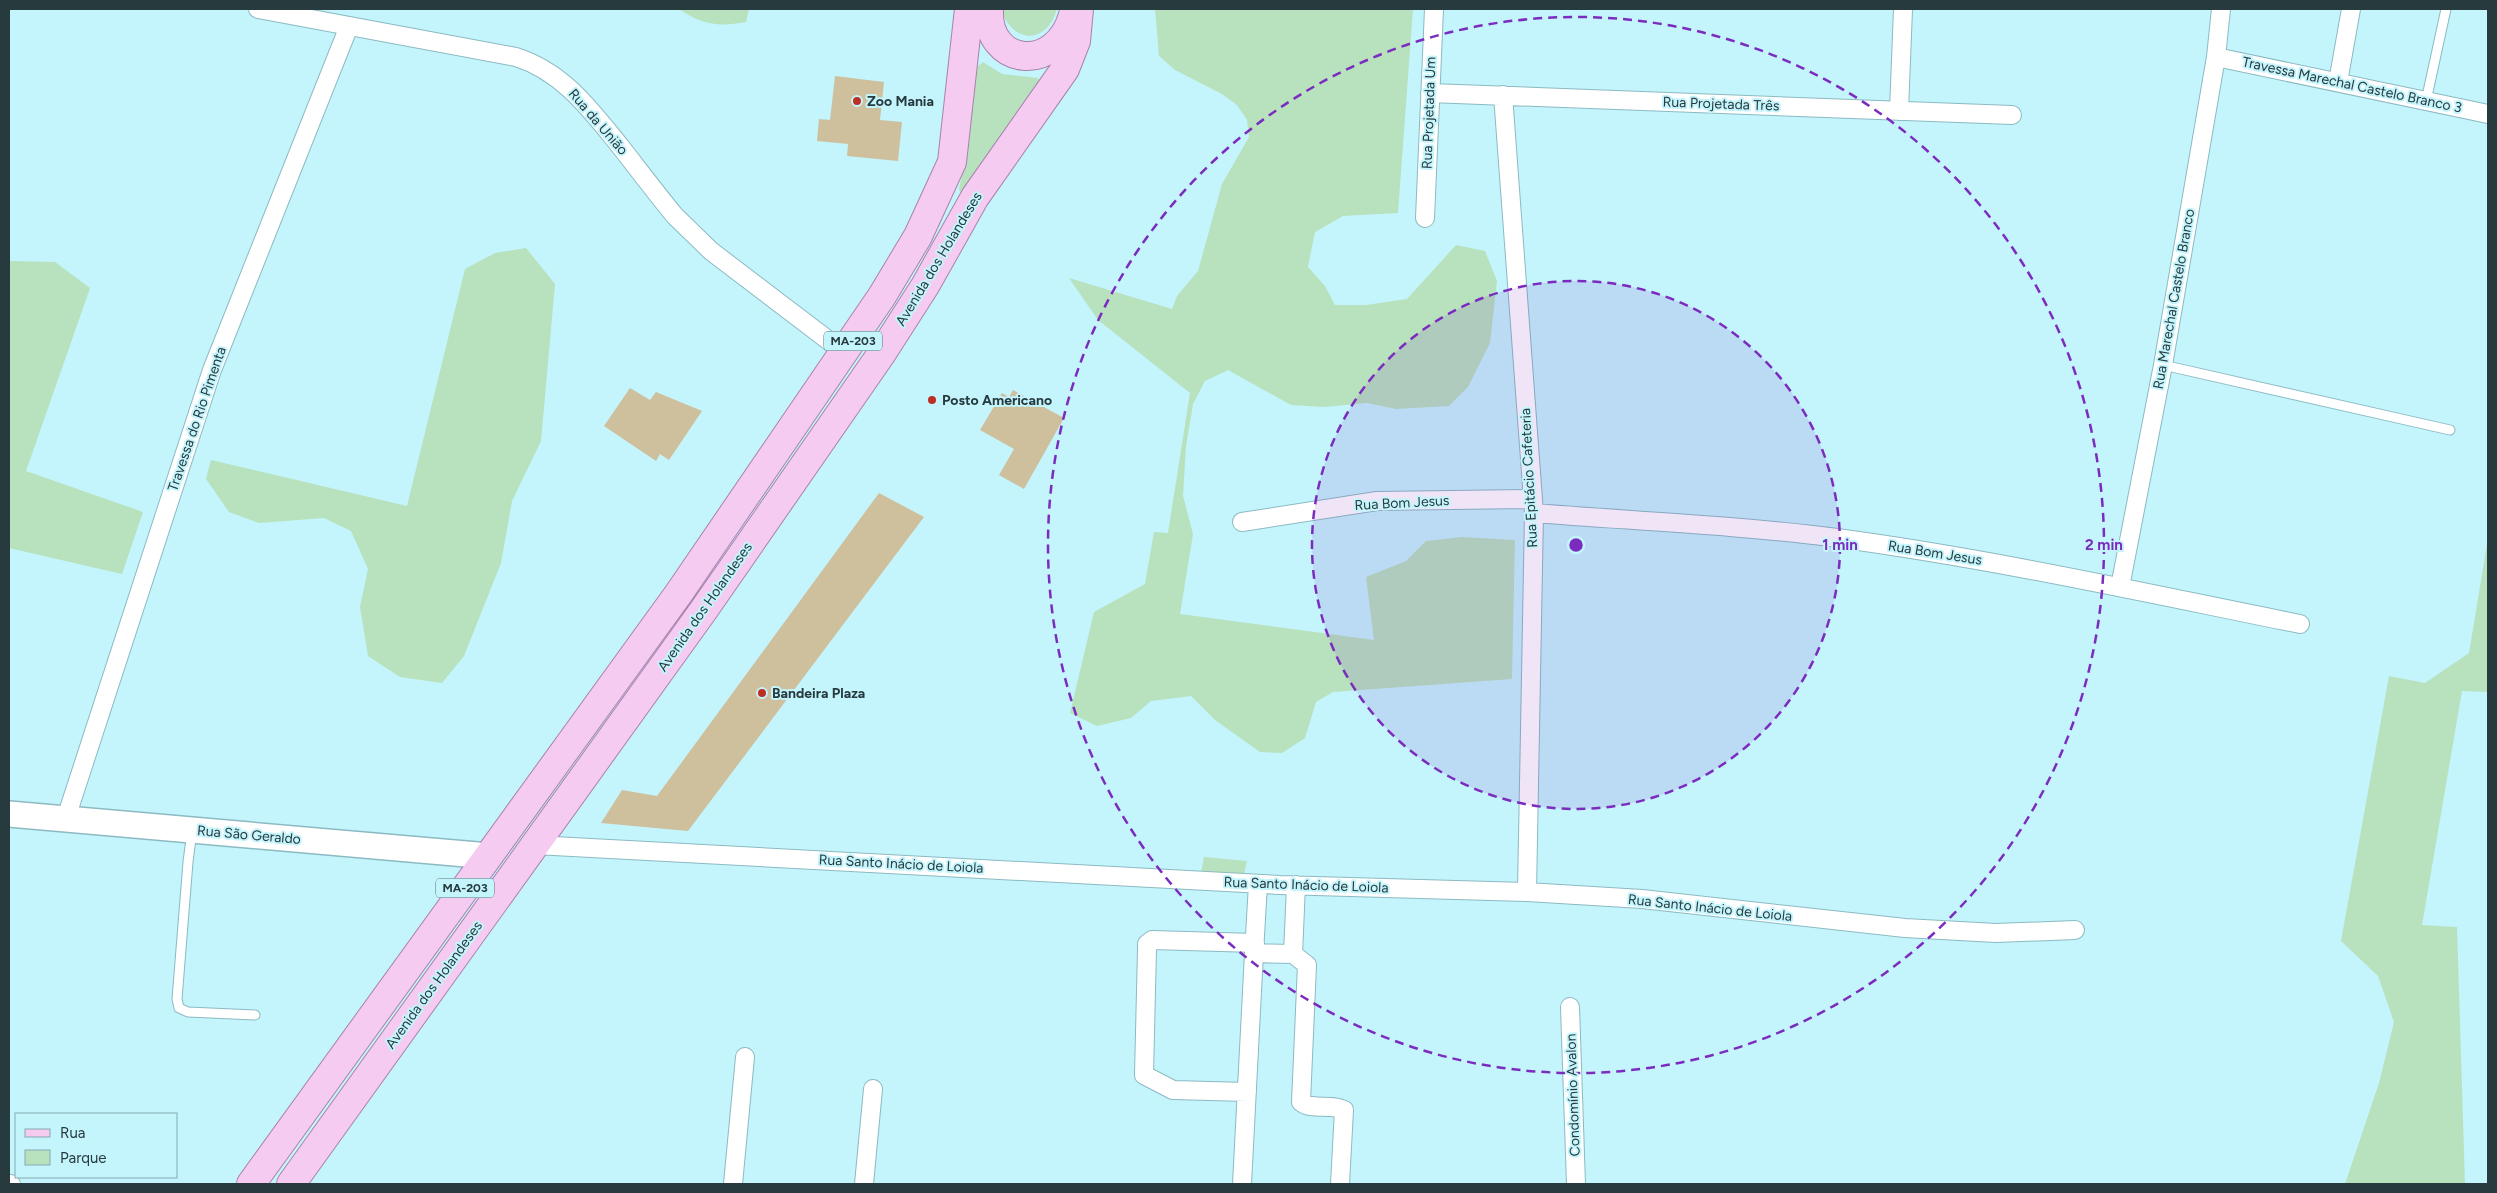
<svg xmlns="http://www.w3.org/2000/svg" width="2497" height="1193" viewBox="0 0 2497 1193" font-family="Figtree,sans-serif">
<rect width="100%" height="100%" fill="#c4f4fc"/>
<path fill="#b7e2bd" d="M679 9H749L746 22C719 27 702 25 679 9Z
M1001 9H1057C1047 45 1012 44 1001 9Z
M1155 9H1413L1398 213 1343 216 1315 232 1308 267 1325 286 1335 305H1366L1407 299 1456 245 1485 251 1497 281 1490 343 1468 387 1449 406 1396 409 1367 403 1324 407 1291 405 1228 370 1205 381 1193 404 1186 446 1183 496 1193 534 1180 614 1374 640 1366 577 1406 561 1426 541 1462 537 1515 540 1512 679 1333 692 1316 702 1305 738 1282 753 1260 752 1215 720 1191 696 1151 701 1131 718 1097 726 1070 713 1094 612 1145 584 1154 532 1168 533 1190 393 1098 320 1069 278 1172 309 1177 296 1198 271 1222 184 1249 137 1247 120 1237 105 1222 94 1175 70 1159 56Z
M983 62 1002 74 1038 78 1040 82 962 198 959 189 965 162 977 67Z
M526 248 555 284 541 441 512 501 501 563 464 656 442 683 400 677 368 656 360 607 368 569 351 531 324 518 259 523 229 512 206 479 211 460 407 506 465 269 495 253Z
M9 261 55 262 90 288 26 471 143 512 122 574 9 548Z
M2488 538V692L2462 691 2422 925 2457 927 2465 1184H2345L2379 1083 2394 1022 2378 976 2341 941 2389 676 2425 683 2469 653Z
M1204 857 1247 861 1244 874 1201 873Z"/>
<path fill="#cec09d" d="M835 76 884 82 880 120 902 122 898 161 847 156 848 144 817 141 819 119 830 120Z
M630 388 650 400 656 392 702 411 669 460 660 454 656 461 604 426Z
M1013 390 1064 418 1024 489 999 475 1014 449 980 430 1002 393 1009 397Z
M879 493 924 517 688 831 601 823 622 790 657 796Z"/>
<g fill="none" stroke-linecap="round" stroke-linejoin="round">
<g stroke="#8cbac2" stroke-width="11">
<path id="lane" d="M2426 101 2446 9
M2163 365 2450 430
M192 831 188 862 177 999 179 1008 188 1012 255 1015"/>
</g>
<g stroke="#8cbac2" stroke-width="20">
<path id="street" d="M258 9 516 57C563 72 590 109 620 146 638 169 656 193 675 216L711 251 845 353
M2216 57 2488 114
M2338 82 2351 9
M1430 93 2012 115
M1503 95 1534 513 1527 892
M1899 111 1903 9
M1425 218 1434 9
M1534 513C1635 521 1737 525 1837 538 1993 559 2146 593 2300 624
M1242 522 1377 501 1533 499
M2120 587 2163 365 2216 57 2221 9
M66 818 212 370 349 26
M535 845 1280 885 1527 892 1642 899 1905 928 1996 933 2075 930
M1258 884 1254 953 1293 954 1296 885
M1293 954 1307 965 1301 1102C1312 1111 1331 1103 1344 1110L1340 1184
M1570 1007 1576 1184
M1247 1092 1173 1090 1144 1075 1147 949V944L1152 940 1255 943
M9 1184H11
M733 1184 745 1057
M864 1184 873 1089
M1242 1184 1254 953"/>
</g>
<g stroke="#8cbac2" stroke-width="28">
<path id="secondary" d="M9 814 489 856"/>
</g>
<g stroke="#a982ae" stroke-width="30">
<path id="primary" d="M989 9C986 67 1057 74 1073 15
M251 1184 679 593 882 296 918 236 952 162 969 9
M291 1184 703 611 882 353 925 286 975 197 1065 69 1076 41 1079 9"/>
</g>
<use href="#lane" stroke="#fff" stroke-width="9"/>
<use href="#street" stroke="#fff" stroke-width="18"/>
<use href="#secondary" stroke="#fff" stroke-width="25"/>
<use href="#primary" stroke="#f5cbf2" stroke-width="28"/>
</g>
<circle cx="1576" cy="545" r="264" fill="#7b2cbf" fill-opacity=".12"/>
<g fill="none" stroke="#7b2cbf" stroke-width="2.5" stroke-dasharray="9 6">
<circle cx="1576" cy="545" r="264"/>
<circle cx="1576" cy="545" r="528"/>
</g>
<g fill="#bd2f24" stroke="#c4f4fc" stroke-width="2">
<circle cx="857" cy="101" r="5"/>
<circle cx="932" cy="400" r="5"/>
<circle cx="762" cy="693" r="5"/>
</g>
<g text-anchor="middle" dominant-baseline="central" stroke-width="4" stroke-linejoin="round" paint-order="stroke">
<g fill="#c4f4fc" stroke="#567277" stroke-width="1">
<rect x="824" y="331.5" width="58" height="19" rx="4"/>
<rect x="436" y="878.5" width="58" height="19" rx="4"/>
</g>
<g font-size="12" font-weight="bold" fill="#273a3e">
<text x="853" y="341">MA-203</text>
<text x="465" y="888">MA-203</text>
</g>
<g font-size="14" fill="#273a3e" stroke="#c4f4fc">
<text transform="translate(2352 85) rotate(12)">Travessa Marechal Castelo Branco 3</text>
<text transform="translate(1721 104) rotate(2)">Rua Projetada Três</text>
<text transform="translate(1429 113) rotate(-88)">Rua Projetada Um</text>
<text transform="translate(598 122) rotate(49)">Rua da União</text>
<text transform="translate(939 259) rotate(-59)">Avenida dos Holandeses</text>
<text transform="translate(2174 299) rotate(-80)">Rua Marechal Castelo Branco</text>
<text transform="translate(197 419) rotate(-71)">Travessa do Rio Pimenta</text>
<text transform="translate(1529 478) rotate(-93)">Rua Epitácio Cafeteria</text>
<text transform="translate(1402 503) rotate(-3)">Rua Bom Jesus</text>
<text transform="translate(1935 553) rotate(9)">Rua Bom Jesus</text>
<text transform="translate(705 607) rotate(-55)">Avenida dos Holandeses</text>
<text transform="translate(249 835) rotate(5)">Rua São Geraldo</text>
<text transform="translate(901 864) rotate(3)">Rua Santo Inácio de Loiola</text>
<text transform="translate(1306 885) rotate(2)">Rua Santo Inácio de Loiola</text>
<text transform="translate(1710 908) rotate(6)">Rua Santo Inácio de Loiola</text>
<text transform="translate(434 985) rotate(-54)">Avenida dos Holandeses</text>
<text transform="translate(1573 1095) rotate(-92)">Condomínio Avalon</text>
</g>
<g font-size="14" font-weight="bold" fill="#273a3e" stroke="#c4f4fc" text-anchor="start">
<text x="867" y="101">Zoo Mania</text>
<text x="942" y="400">Posto Americano</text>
<text x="772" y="693">Bandeira Plaza</text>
</g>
</g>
<circle cx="1576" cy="545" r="8" fill="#7b2cbf" stroke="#c4f4fc" stroke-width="2.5"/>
<g font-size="15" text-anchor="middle" font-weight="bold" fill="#7b2cbf" stroke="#c4f4fc" stroke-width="4" stroke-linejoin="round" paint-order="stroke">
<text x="1840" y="550">1 min</text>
<text x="2104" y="550">2 min</text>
</g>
<rect width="2497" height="1193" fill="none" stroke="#273a3e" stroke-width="20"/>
<rect x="15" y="1113" width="162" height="65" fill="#c4f4fc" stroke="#85aab0"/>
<rect x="25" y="1129" width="25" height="8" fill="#f5cbf2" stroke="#85aab0"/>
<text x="60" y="1138" font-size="15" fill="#273a3e">Rua</text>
<rect x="25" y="1150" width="25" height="15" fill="#b7e2bd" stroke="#85aab0"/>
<text x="60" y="1163" font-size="15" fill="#273a3e">Parque</text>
</svg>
